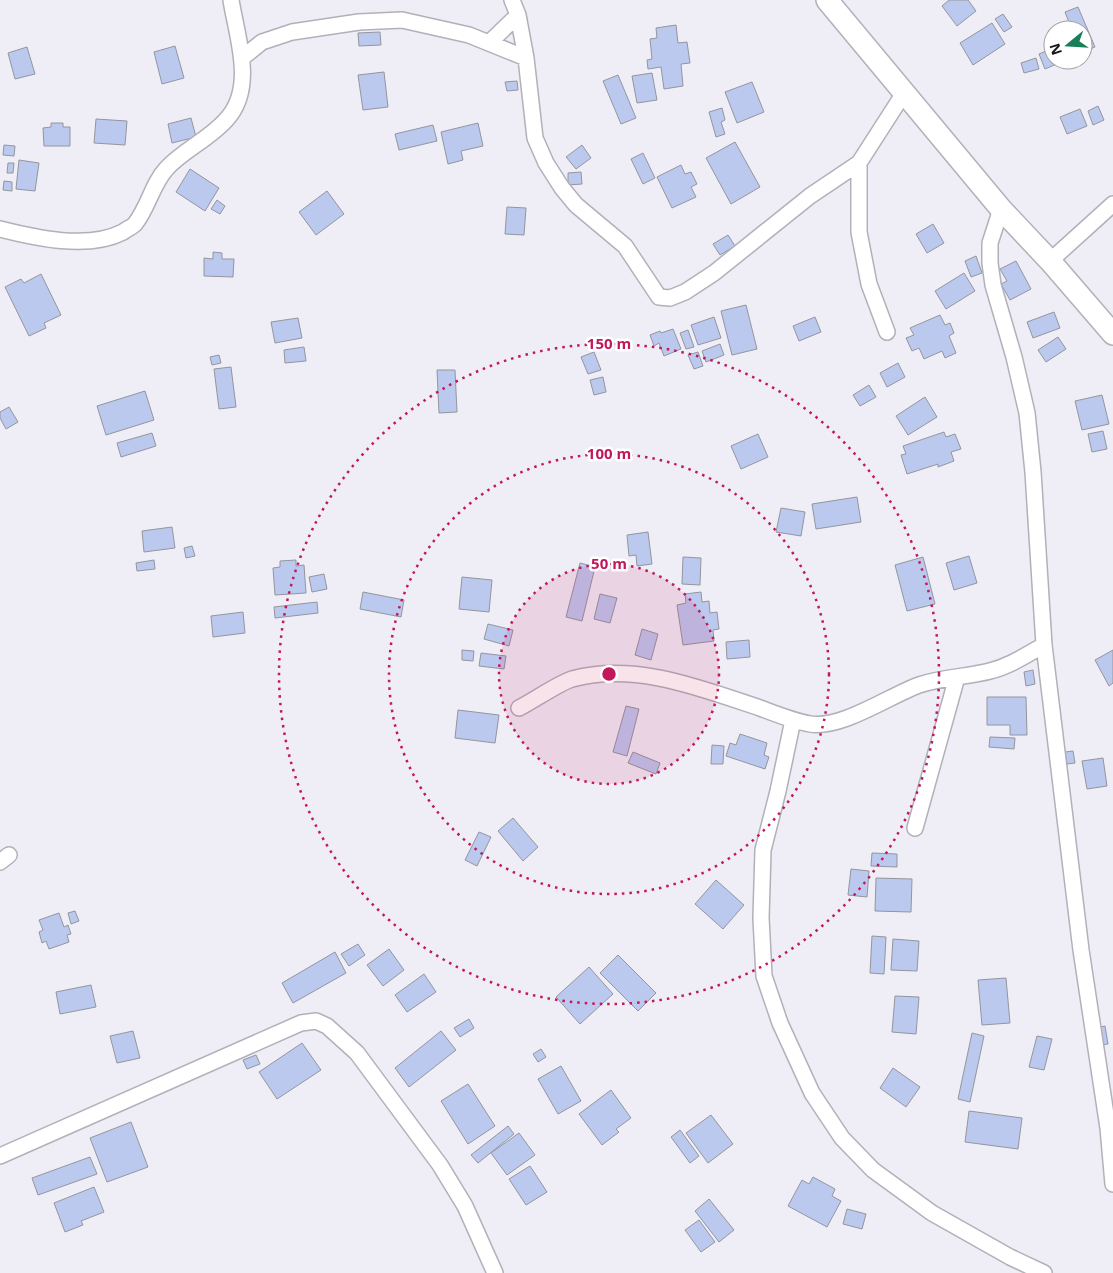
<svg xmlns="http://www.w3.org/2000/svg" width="1113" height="1273" viewBox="0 0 1113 1273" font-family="'Open Sans',sans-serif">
<rect width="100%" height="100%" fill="#efedf6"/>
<path fill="#bcc9ee" stroke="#93969e" d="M949 0H968L976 11 957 26 942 6Z
M1078 7 1095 47 1083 52V30H1072L1065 12Z
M1003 14 1012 27 1004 32 995 19Z
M992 23 1005 44 973 65 960 43Z
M676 25 678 43 687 42 690 63 681 64 683 86 664 89 661 67 648 69 647 60 652 59 650 39 657 38 656 28Z
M380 32 381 45 359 46 358 33Z
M175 46 184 78 162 84 154 52Z
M27 47 35 74 15 79 8 53Z
M1053 48V60H1066L1045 69 1039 54Z
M1036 58 1039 69 1024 73 1021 63Z
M384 72 388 107 363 110 358 75Z
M652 73 657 100 637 103 632 76Z
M618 75 636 118 621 124 603 81Z
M517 81 518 90 507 91 505 82Z
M752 82 764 112 737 123 725 92Z
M1098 106 1104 120 1093 125 1088 111Z
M722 108 725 120 721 122 725 134 716 137 709 112Z
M1080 109 1087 126 1067 134 1060 117Z
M191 118 196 137 172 143 168 124Z
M96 119 127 121 125 145 94 143Z
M51 123H63V127H70V146H44L43 128 51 127Z
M478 123 483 146 461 151 463 160 448 164 441 132Z
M433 125 437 141 399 150 395 134Z
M735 142 760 187 731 204 706 158Z
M4 145 15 146 14 156 3 155Z
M582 145 591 158 576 169 566 157Z
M643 153 655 178 643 184 631 159Z
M19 160 39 163 35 191 16 189Z
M8 163H14L13 173H7Z
M681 165 685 174 691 172 697 184 691 187 696 197 672 208 657 177Z
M190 169 219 188 205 211 176 192Z
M581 172 582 184 568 185V173Z
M4 181 12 182V191L3 190Z
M327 191 344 214 316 235 299 212Z
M217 200 225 206 220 214 211 209Z
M507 207 526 208 524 235 505 234Z
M933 224 944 243 927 253 916 234Z
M728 235 735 246 720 255 713 244Z
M213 252 222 253V259H234L233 277 204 276V258L213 259Z
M976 256 982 273 971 277 965 261Z
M1016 261 1031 289 1010 300 1001 284 1007 281 1000 269Z
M964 273 975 291 946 309 935 291Z
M41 274 61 315 44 323 46 328 29 336 5 287 21 279 24 283Z
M746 305 757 349 732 355 721 311Z
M1054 312 1060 328 1033 338 1027 322Z
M940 315 945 325 950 323 954 333 949 336 956 353 945 358 942 351 924 359 919 348 912 351 906 338 914 335 910 328Z
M714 317 721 338 698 345 691 325Z
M815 317 821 332 799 341 793 326Z
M298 318 302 338 275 343 271 322Z
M673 329 681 349 664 356 659 343 654 346 650 335 660 331 661 333Z
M688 330 694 347 686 349 680 333Z
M1058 337 1066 349 1046 362 1038 350Z
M720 344 724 355 706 362 702 351Z
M304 347 306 361 285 363 284 350Z
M594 352 601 370 588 374 581 357Z
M698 352 703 366 694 369 688 355Z
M219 355 221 363 212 365 210 357Z
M898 363 905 377 887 387 880 373Z
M231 367 236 407 219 409 214 369Z
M437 370H455L457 412 439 413Z
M603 377 606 392 594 395 590 380Z
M869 385 876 397 860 406 853 395Z
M145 391 154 420 106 435 97 406Z
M1102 395 1109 424 1082 430 1075 401Z
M925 397 937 417 908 435 896 416Z
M9 407 18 422 6 429 0 418V412Z
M1103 431 1107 449 1092 452 1088 434Z
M944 432 946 437 955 434 961 449 951 452 954 461 938 467V464L907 474 901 455 906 454 903 446Z
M152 433 156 446 121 457 117 443Z
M758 434 768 457 741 469 731 446Z
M857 497 861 522 816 529 812 504Z
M781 508 805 512 801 536 776 532Z
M172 527 175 548 144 552 142 531Z
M648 532 652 564 637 566 636 555 629 556 627 535Z
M192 546 195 556 186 558 184 548Z
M969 556 977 583 954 590 946 563Z
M683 557 701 558 700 585 682 584Z
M923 557 935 604 907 611 895 565Z
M154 560 155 569 137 571 136 563Z
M296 560V566L304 565 306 593 275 595 273 568 280 567V561Z
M580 563 595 567 582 621 566 617Z
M324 574 327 589 312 592 309 577Z
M462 577 492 580 489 612 459 609Z
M363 592 404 600 401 617 360 609Z
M701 592 702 602 709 601 710 613 717 612 719 629 713 630 714 641 683 645 677 605 686 603 685 594Z
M600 594 617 598 610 623 594 619Z
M317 602 318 613 275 618 274 607Z
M243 612 245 633 213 637 211 616Z
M488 624 513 630 509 646 484 639Z
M642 629 658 634 651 660 635 655Z
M749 640 750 657 727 659 726 642Z
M462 650 474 651 473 661 462 660Z
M1113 650V683L1109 686 1095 660Z
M481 653 506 656 504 669 479 666Z
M1033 670 1035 684 1026 686 1024 672Z
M987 697H1026L1027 735H1010V725H987Z
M626 706 639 709 627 756 613 752Z
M458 710 499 715 495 743 455 738Z
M740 734 767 743 764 755 769 757 765 769 726 756 730 743 736 745Z
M990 737 1015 738 1014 749 989 747Z
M712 745 724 746 723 764H711Z
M1073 751 1075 763 1067 764 1065 752Z
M633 752 660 763 656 774 628 763Z
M1103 758 1107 786 1087 789 1082 761Z
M513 818 538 847 523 861 498 831Z
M479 832 491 837 477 866 465 860Z
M872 853 897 854V867L871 866Z
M851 869 869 871 867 897 848 895Z
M876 878 912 879 911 912 875 911Z
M716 880 744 905 723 929 695 904Z
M75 911 79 921 71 924 68 913Z
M59 913 64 927 68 925 71 934 67 935 69 942 49 949 46 941 42 943 39 932 43 930 39 920Z
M872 936 886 937 884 974 870 973Z
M893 939 919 941 917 971 891 970Z
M358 944 365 955 349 966 341 954Z
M389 949 404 970 383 986 367 965Z
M335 952 346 973 293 1003 282 983Z
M618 955 656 993 638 1011 600 973Z
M589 967 613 994 580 1024 556 997Z
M424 974 436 992 407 1012 395 995Z
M1006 978 1010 1023 982 1025 978 980Z
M91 985 96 1007 60 1014 56 992Z
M895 996 919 997 916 1034 892 1032Z
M469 1019 474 1028 460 1037 454 1028Z
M1105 1026 1108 1044 1099 1045 1096 1028Z
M133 1031 140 1058 117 1063 110 1036Z
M441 1031 456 1050 409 1087 395 1068Z
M972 1033 984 1036 970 1102 958 1099Z
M1037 1036 1052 1039 1044 1070 1029 1067Z
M302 1043 321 1070 277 1099 259 1072Z
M541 1049 546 1057 538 1062 533 1054Z
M256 1055 260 1064 247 1069 243 1060Z
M561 1066 581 1101 558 1114 538 1079Z
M893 1068 920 1087 906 1107 880 1088Z
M468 1084 495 1126 468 1144 441 1101Z
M611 1090 631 1118 616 1129 619 1132 602 1145 579 1114Z
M969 1111 1022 1118 1018 1149 965 1142Z
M711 1115 733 1144 708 1163 686 1133Z
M131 1122 148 1167 107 1182 90 1138Z
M508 1126 514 1134 478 1163 471 1155Z
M680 1130 699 1156 690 1163 671 1137Z
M519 1133 535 1155 507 1175 491 1153Z
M90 1157 97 1174 38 1195 32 1178Z
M530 1166 547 1192 526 1205 509 1179Z
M813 1177 835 1189 832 1196 841 1201 827 1227 788 1206 802 1180 809 1184Z
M94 1187 104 1212 81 1221 83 1225 65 1232 54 1203Z
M709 1199 734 1230 719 1242 695 1211Z
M847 1209 866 1214 862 1229 843 1224Z
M699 1220 715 1242 701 1252 685 1230Z"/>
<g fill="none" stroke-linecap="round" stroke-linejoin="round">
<g stroke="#b2b0b9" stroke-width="18">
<path id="street" d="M512 0 518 15 526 58 535 138 546 163 562 188 576 205 625 246 659 297 670 298 685 292 714 273 810 196 859 163 904 93
M489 43 518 15
M242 58 262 42 292 32 359 22 402 20 469 35 526 58
M859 163V232L869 284 887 332
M1001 209 990 243V263L993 285 1014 357 1027 413 1033 472 1044 645 1081 950 1108 1128 1113 1184
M0 229C36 238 88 250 123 232 127 229 132 227 135 224 149 206 152 184 167 168 184 150 209 139 226 120 256 88 237 38 231 0
M1050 261 1113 204
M519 708C533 701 559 683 572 679 635 662 700 688 760 708 776 714 793 721 810 724 842 729 889 696 919 685 942 677 967 677 990 671 1010 666 1026 655 1044 645
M793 720 778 791 763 850 761 918 764 976 780 1023 812 1093 842 1138 873 1170 932 1213 1010 1257 1044 1273
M915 828 957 677
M0 862 9 855
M0 1156 301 1023 316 1021 327 1026 357 1053 440 1165 465 1206 495 1273"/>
</g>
<g stroke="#b2b0b9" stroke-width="24">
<path id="secondary" d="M827 0 1001 209 1050 261 1113 334"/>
</g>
<use href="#street" stroke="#fff" stroke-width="15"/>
<use href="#secondary" stroke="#fff" stroke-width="21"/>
</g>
<circle cx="609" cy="674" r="110" fill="#c2185b" fill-opacity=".12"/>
<g fill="none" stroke="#c2185b" stroke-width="2.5" stroke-dasharray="2.5 5">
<circle cx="609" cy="674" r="110"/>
<circle cx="609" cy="674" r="220"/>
<circle cx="609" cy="674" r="330"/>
</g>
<circle cx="609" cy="674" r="8" fill="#c2185b" stroke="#fff" stroke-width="2.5"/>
<g font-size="15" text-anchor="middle" font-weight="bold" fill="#c2185b" stroke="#fff" stroke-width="5" stroke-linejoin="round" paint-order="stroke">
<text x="609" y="349">150 m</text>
<text x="609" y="459">100 m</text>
<text x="609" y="569">50 m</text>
</g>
<g transform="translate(1068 45) rotate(252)"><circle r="24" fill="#ffffff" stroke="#a1a1a2"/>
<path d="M0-4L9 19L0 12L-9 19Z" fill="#197f59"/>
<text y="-8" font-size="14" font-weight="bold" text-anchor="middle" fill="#151417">N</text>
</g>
</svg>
